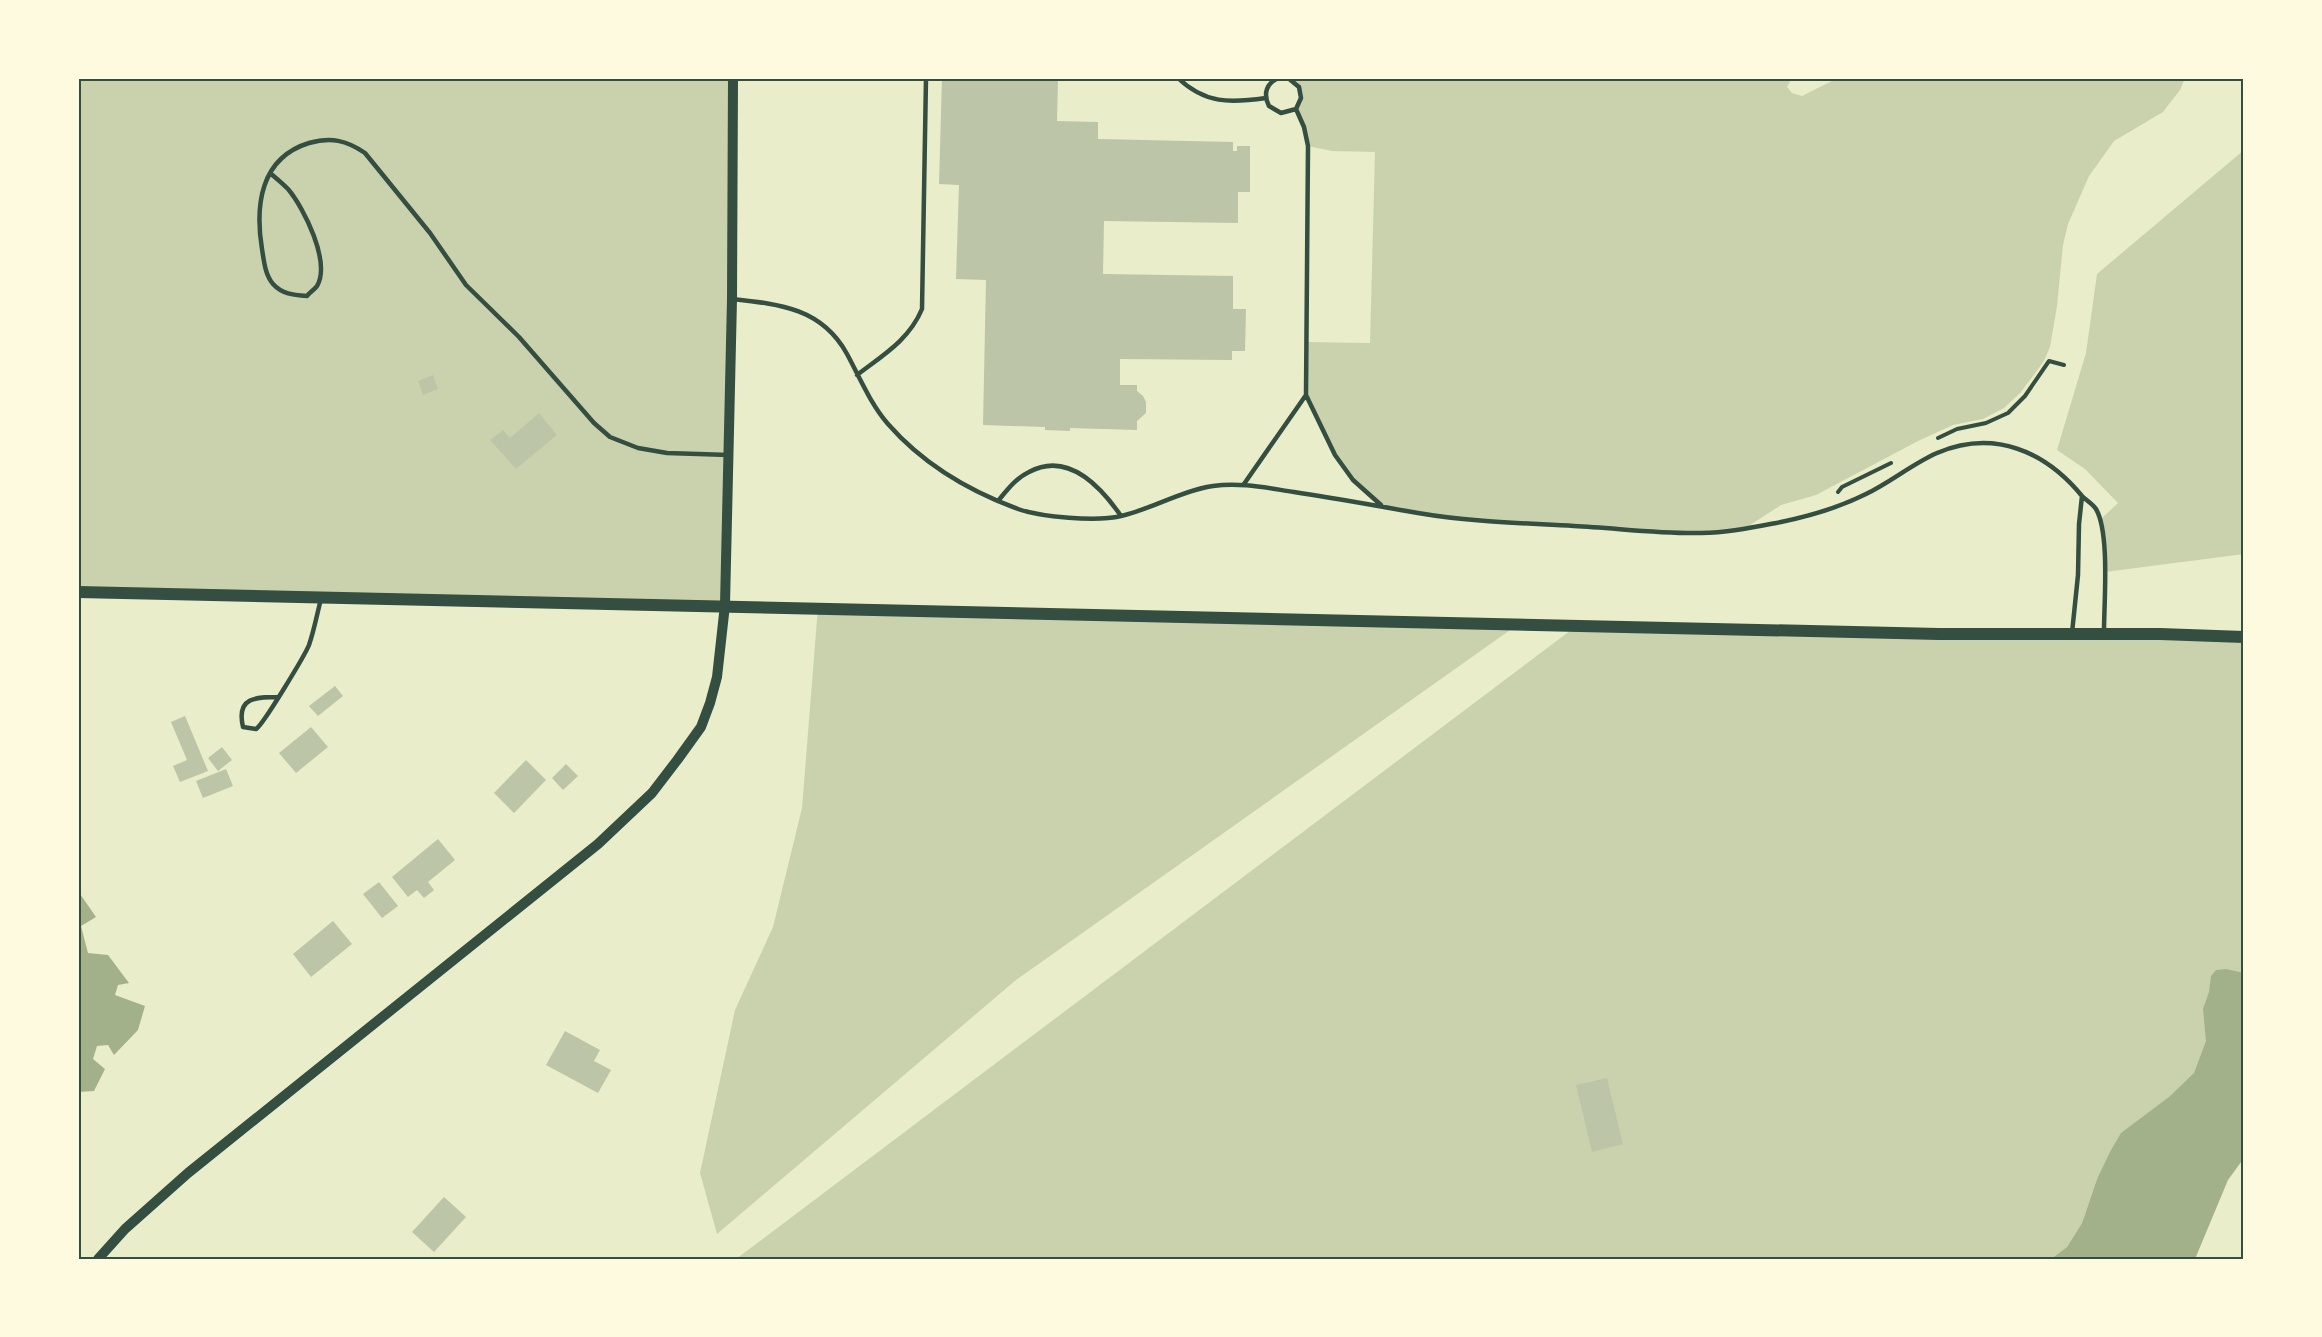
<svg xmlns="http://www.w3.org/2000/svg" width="2322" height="1337" viewBox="0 0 2322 1337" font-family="Quicksand,sans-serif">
<rect width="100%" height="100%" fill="#e9edc9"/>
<path fill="#cad2ad" d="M78 78H733L725 605 78 592Z
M1296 78H1792L1787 87 1792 93 1802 96 1838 78H2185L2180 90 2163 112 2114 141 2089 176 2068 224 2063 245 2057 306 2050 347 2044 361 2021 392 2004 408 1983 419 1953 425 1918 441 1816 495 1781 505 1744 529 1700 533 1488 521 1421 514 1381 505 1353 480 1335 455 1306 395 1307 342 1370 343 1375 152 1332 151 1308 146 1296 109 1301 101 1295 82Z
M2244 150V554L2105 572 2100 520 2118 503 2085 469 2057 450 2086 353 2097 274Z
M818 607 1520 623 1016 980 717 1234 700 1173 735 1010 773 927 802 808Z
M1579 624 2244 637V1108L2185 1082 2097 1179 2082 1223 2067 1247 2051 1259H736Z"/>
<path fill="#a3b18a" d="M78 891 96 917 81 926 88 953 108 955 129 983 118 985 115 995 145 1006 138 1030 114 1055 108 1045 97 1046 93 1059 105 1069 94 1091 78 1092Z
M2226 969 2244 973V1158L2228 1180 2195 1259H2051L2067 1247 2082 1223 2097 1179 2111 1150 2121 1133 2169 1097 2194 1073 2206 1041 2203 1009 2209 992 2211 976 2216 970Z"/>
<path fill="#bcc5a7" d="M942 78H1058L1057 121 1098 122V139L1233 142V151H1237V146H1250V192H1238V223L1104 221 1103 274 1233 276V309H1246L1245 351H1232V360L1120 359V385H1137V391L1143 396 1146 402V413L1137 421V430L1070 428V431L1045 430V427L983 425 986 280 956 279 959 185 939 184Z
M433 375 438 389 423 395 418 381Z
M539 413 557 435 516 469 490 440 503 430 510 438Z
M335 686 343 696 318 716 309 706Z
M185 716 208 771 180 782 173 766 187 760 171 722Z
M311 727 328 747 296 773 279 753Z
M222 747 232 760 218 771 208 758Z
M526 760 546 780 514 813 494 793Z
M566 764 578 776 563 790 552 778Z
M226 769 233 786 203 798 196 781Z
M438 839 455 860 428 882 434 890 424 898 417 890 408 897 392 877Z
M379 882 398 906 382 918 363 894Z
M333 921 352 944 311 977 293 954Z
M565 1031 600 1050 594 1061 611 1070 598 1093 546 1065Z
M1607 1078 1623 1144 1592 1152 1576 1085Z
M444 1197 466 1217 434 1252 412 1232Z"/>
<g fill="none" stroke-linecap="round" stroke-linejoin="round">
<path stroke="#344e41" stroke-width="4" d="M1938 438 1957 429 1986 423 2008 413 2025 396 2049 361 2064 365
M1838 492 1842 487 1891 463"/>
<path stroke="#344e41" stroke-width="4.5" d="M1178 78C1205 104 1230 103 1266 98
M1279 78C1266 83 1263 94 1269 106L1281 113 1296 109 1301 98 1299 87 1288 78
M1296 109 1304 127 1308 146 1306 395 1335 455 1353 480 1381 505
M270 173C276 178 283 184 288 189 304 208 331 262 317 286 315 289 309 293 307 296 293 295 282 294 273 284 265 275 264 261 262 249 255 206 260 158 309 143 331 137 346 140 365 153L430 233 466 285 519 337 594 423 610 437 638 448 667 453 729 455
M732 299C779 304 822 308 847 354 860 378 870 403 888 424 923 464 969 491 1018 509 1041 517 1096 522 1121 516 1152 509 1180 491 1213 486 1240 482 1267 488 1294 492 1335 498 1377 506 1418 513 1470 522 1523 523 1574 526 1616 528 1659 534 1701 533 1728 533 1755 527 1781 522 1810 516 1840 507 1866 494 1891 482 1912 464 1937 453 1994 429 2045 451 2082 496
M857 375C883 355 909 340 922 309L926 78
M1244 484 1306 395
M998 501C1007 490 1016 478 1029 472 1068 451 1101 487 1121 516
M2072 633 2078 575 2079 524 2082 496C2086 500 2093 504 2096 509 2110 533 2104 603 2104 631
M278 697C256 697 236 697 243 727L256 729C263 725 305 655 309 645 314 631 317 614 321 599"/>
<path stroke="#344e41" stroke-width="10" d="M98 1259 125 1229 188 1173 598 844 652 793 678 759 701 727 710 703 717 677 725 605 732 299 733 78"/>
<path stroke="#344e41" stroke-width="12" d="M78 592 1939 634H2160L2244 637"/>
</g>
<rect width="2322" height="1337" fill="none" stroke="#fefae0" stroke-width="159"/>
<rect x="80" y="80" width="2162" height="1178" fill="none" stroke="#344e41" stroke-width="2"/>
</svg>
